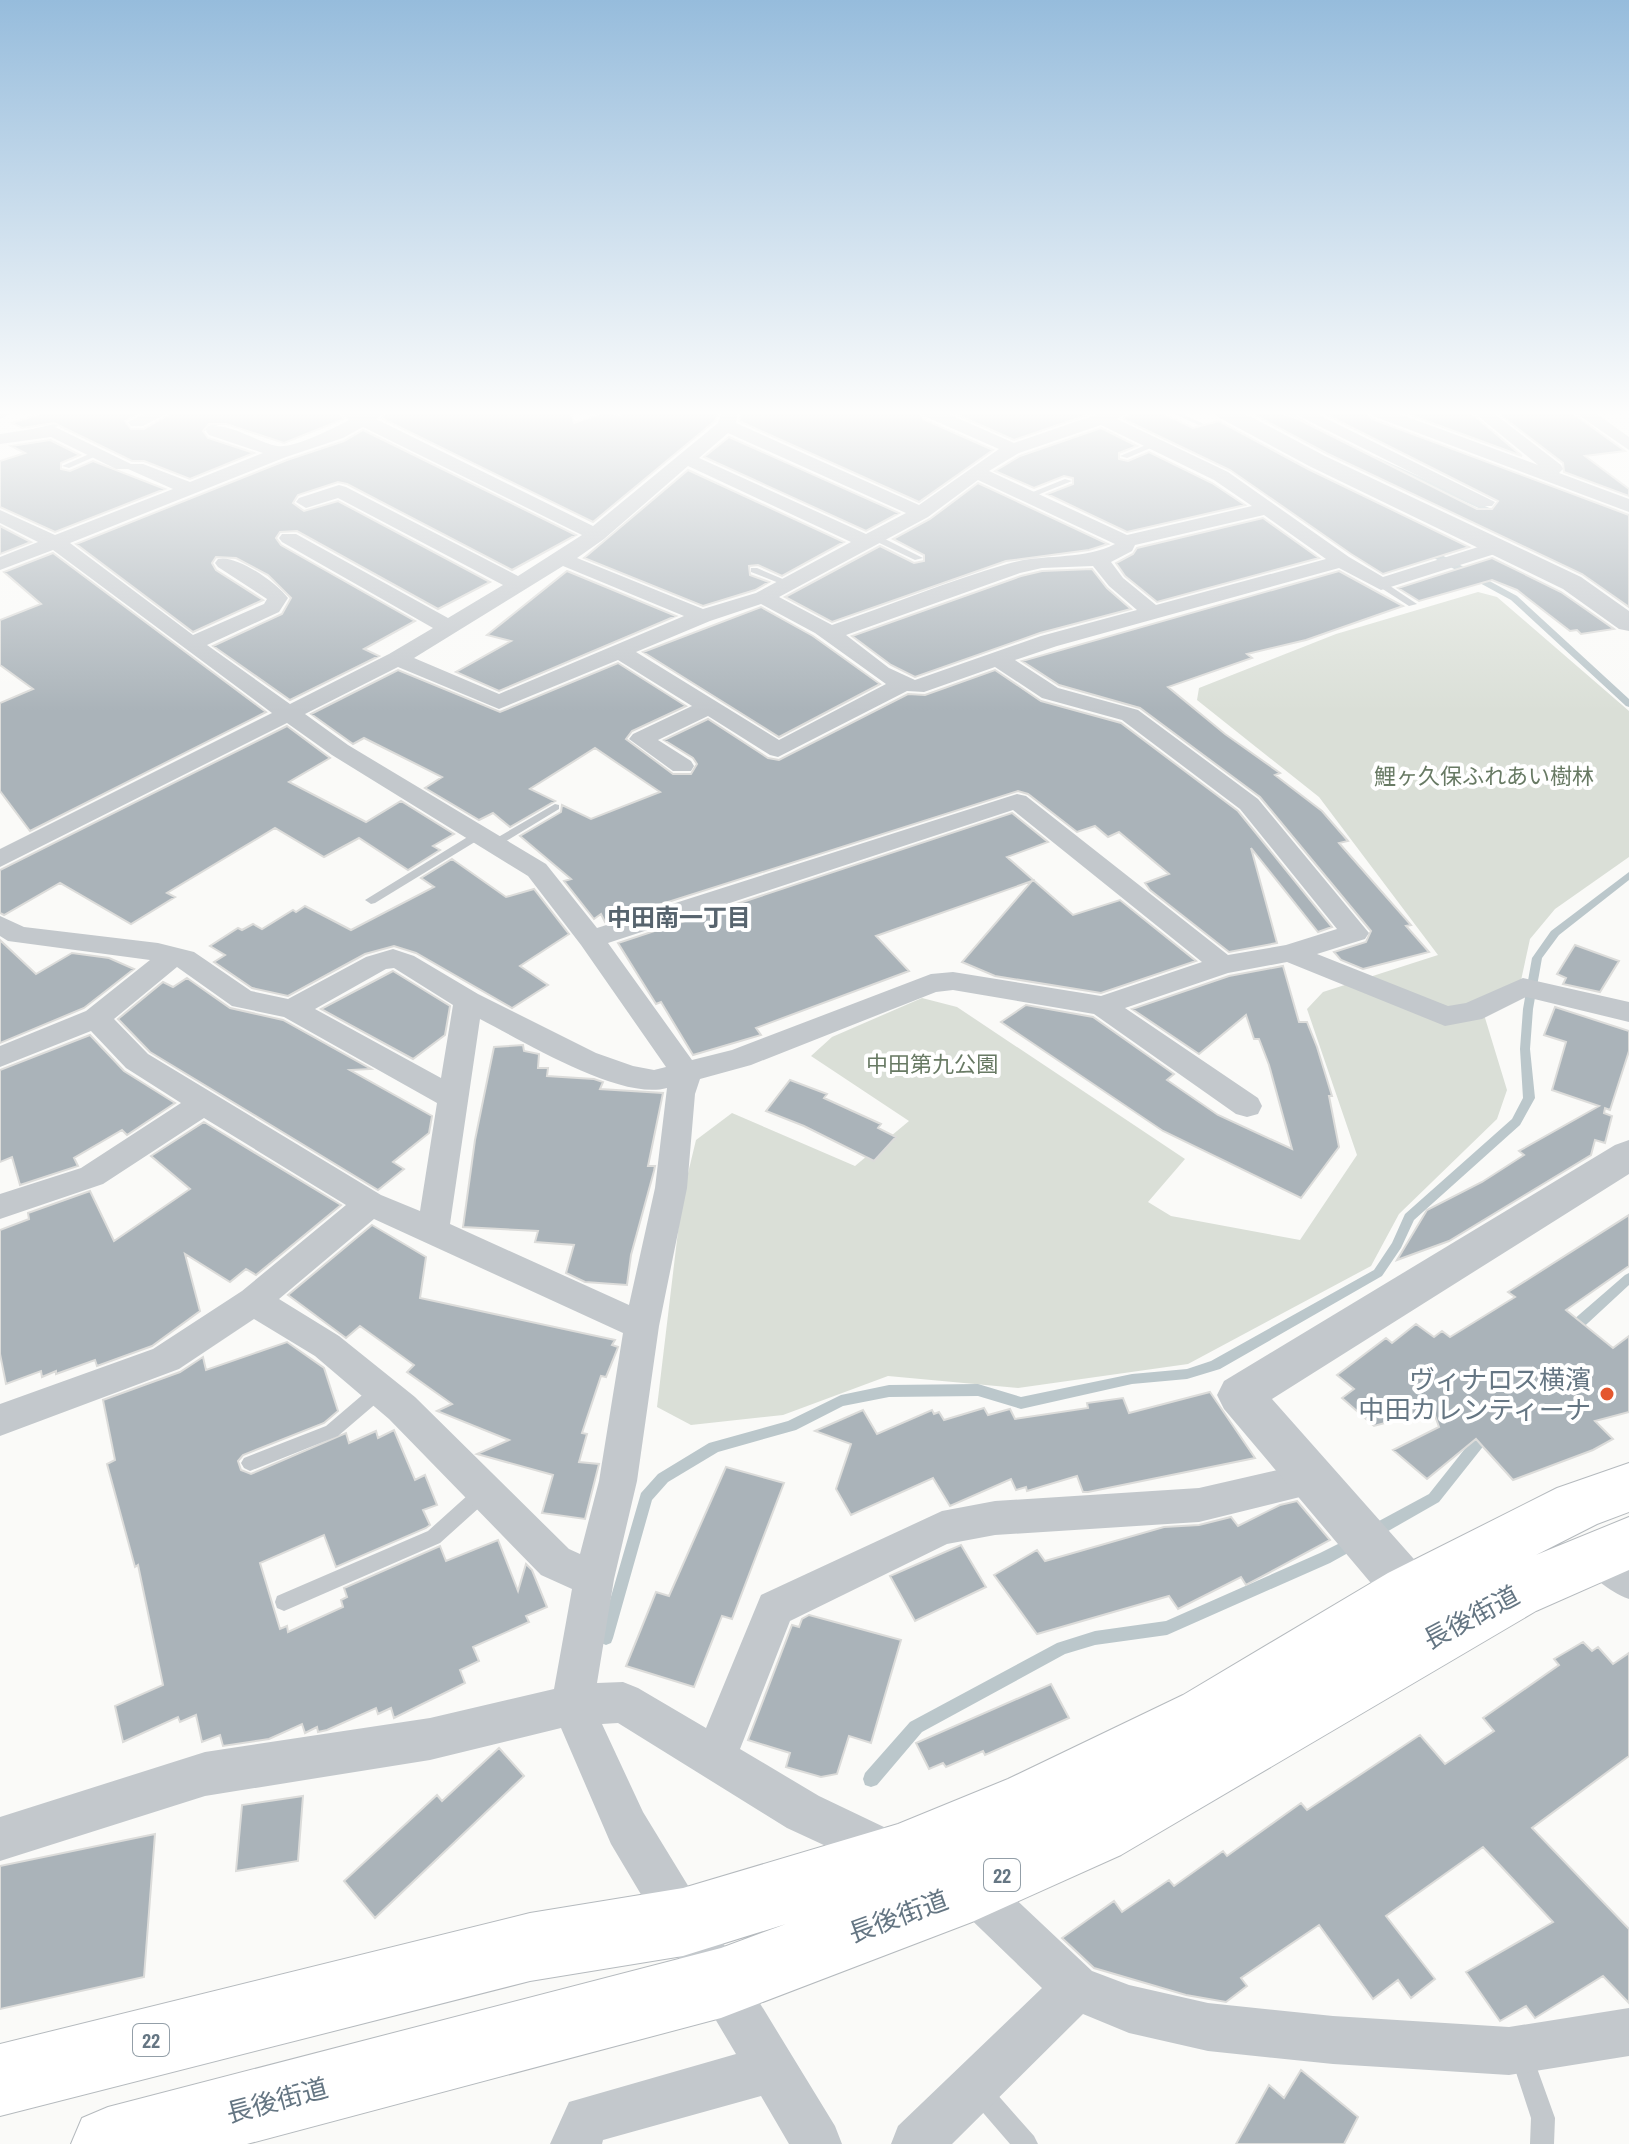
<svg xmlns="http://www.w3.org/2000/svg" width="1629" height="2144" viewBox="0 0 1629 2144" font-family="'Archivo Narrow','Noto Sans JP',sans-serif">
<rect width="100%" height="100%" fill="#fafaf8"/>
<path fill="#dadfd7" d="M1478 592 1497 597 1629 711V857L1555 909 1530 939 1520 985 1482 1008 1507 1090 1497 1119 1399 1214 1371 1266 1188 1364 1018 1388 888 1376 783 1415 691 1425 657 1407 682 1198 696 1140 732 1113 855 1166 909 1121 811 1056 832 1037 922 998 957 1007 1185 1159 1148 1202 1171 1216 1300 1240 1357 1155 1307 1009 1323 992 1438 955 1319 797 1197 700 1199 688 1336 634Z"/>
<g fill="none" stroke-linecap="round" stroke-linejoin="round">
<path fill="#bbc7cb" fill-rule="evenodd" d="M241 412H249L195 435 190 434Z
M1170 412H1178L1219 431 1214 432Z
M1283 412H1290L1315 427 1310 428Z
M70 420 72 421V423L32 432 29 430Z
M1372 457H1376L1505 515 1498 517 1372 459Z
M1421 547H1427L1517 596 1629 699V707L1626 706 1511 600 1421 551Z
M1629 872V880L1559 935 1542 958 1533 1009 1530 1049 1535 1098 1520 1125 1414 1220 1401 1248 1382 1276 1220 1369 1187 1379 1132 1384 1021 1409 978 1396 889 1397 843 1406 796 1430 718 1452 668 1482 652 1500 613 1638 611 1643 606 1645 601 1643 599 1638 641 1493 658 1474 709 1443 788 1421 841 1395 889 1385 978 1384 1021 1397 1132 1374 1187 1369 1211 1361 1374 1270 1392 1243 1405 1214 1512 1119 1523 1098 1520 1049 1523 1009 1532 958 1551 931Z
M1629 1273V1285L1575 1335 1570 1336 1565 1335 1564 1331 1565 1327 1625 1275Z
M1488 1424 1493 1426 1495 1430 1493 1434 1439 1502 1376 1538 1371 1539 1366 1538 1364 1533 1366 1528 1429 1494 1483 1426Z
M1352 1537 1357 1538 1359 1543 1357 1548 1330 1563 1167 1635 1095 1645 1065 1654 922 1732 877 1785 871 1787 865 1785 863 1779 865 1773 910 1722 1057 1643 1095 1631 1166 1621 1320 1553Z"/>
</g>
<path fill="#aab3b9" stroke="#dcdcda" stroke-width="2" d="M46 412H141L125 421 131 429H144L173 412H340L344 419 284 443 226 424H209L203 431 208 438 254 453 190 479 144 461H132L54 423 22 428 12 423Z
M387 412H571L574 423 606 412 619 415 627 412H719L715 421 593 522 381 418Z
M741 412H919L923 419 993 450 919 502 739 421Z
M951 412H1096L1014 440Z
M1131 412H1160L1193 428 1219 421 1308 469 1469 547 1383 574 1351 554 1230 470 1123 419Z
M1258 412H1279L1296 418 1477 509H1492L1498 501 1321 412H1367L1372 419 1629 515V607L1582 574 1326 453 1251 413Z
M1402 412H1470L1522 456Z
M1496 412H1571L1625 451 1585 456 1629 489V496L1564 472 1563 463Z
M1101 428 1137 446 1119 453V459L1128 461 1149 452 1212 483 1245 505 1127 532 1047 494 1073 484V478L1064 476 1034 488 995 471 1020 456Z
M363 430 576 535 512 570 347 484 338 482 298 495 293 503 304 511 338 501 490 582 438 609 297 531 280 532 276 538 281 545 415 621 364 649 379 656 290 700 213 646 282 614 291 598 268 575 236 558 216 557 212 563 216 570 263 600 193 632 76 544 287 460 344 441Z
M729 437 899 513 866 531 704 457Z
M50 440 80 455 61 463V469L70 471 93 461 165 489 55 532 0 507V461L25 453 11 446Z
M688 470 844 542 782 576 758 565 749 566 750 575 769 582 755 590 703 606 584 558Z
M978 483 1108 544 1089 550 1006 561 832 622 785 597 880 546 914 563 924 561V555L893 539 930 519Z
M1263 518 1319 558 1157 602 1125 576 1116 563 1133 554 1137 548Z
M0 526 31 542 0 554Z
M53 553 266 712 30 831 0 791V703L33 689 0 665V620L41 604 4 572Z
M1492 558 1561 592 1614 629 1581 634 1577 630 1570 631 1517 590 1492 580 1419 601 1398 588Z
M1092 569 1107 588 1131 609 1040 633 915 677 891 665 852 636 1021 576 1042 571Z
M567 571 676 616 499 691 456 672 511 641 487 635Z
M1339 571 1403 606 1306 640 1247 654 1252 658 1168 687 1225 734 1280 773 1275 775 1322 811 1348 841 1339 843 1411 925 1406 926 1429 952 1363 969 1341 960 1334 952 1366 942 1371 931 1260 797 1140 708 1059 685 1022 661Z
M761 607 813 636 880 684 779 737 643 652Z
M618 663 686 706 632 731 626 739 673 774H691L697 764 693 758 664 740 708 719 768 758 779 760 908 694 925 695 995 670 1041 701 1121 723 1238 811 1332 927 1318 932 1251 848 1277 943 1229 952 1150 890 1145 883 1169 874 1119 832 1108 837 1095 826 1077 832 1028 794 1018 791 605 922 601 914 594 919 564 881 571 879 520 836 561 812 562 805 591 819 660 792 595 748 530 789 555 801 510 827 493 813 479 820 425 788 442 777 364 738 353 744 311 714 398 670 500 712Z
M287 726 330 758 289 782 366 822 401 801 454 834 433 846 440 850 408 870 359 838 324 857 275 828 167 893 175 897 131 924 60 883 4 915 0 913V870Z
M1012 813 1048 842 1007 857 1073 915 1120 900 1196 961 1101 993 995 976 962 962 1032 881 876 936 909 971 756 1028 761 1035 693 1055 661 1002 656 1004 618 943Z
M452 859 506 897 534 889 569 934 520 966 548 985 512 1008 416 953 394 946 365 954 288 996 252 988 214 962 225 955 210 946 238 928 242 930 253 924 262 929 293 910 296 912 305 906 351 930 434 887 421 878Z
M0 940 36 974 72 953 109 958 134 969 84 1008 0 1043Z
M1575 945 1619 961 1600 992 1563 984 1566 978 1557 974Z
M1283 966 1299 1022H1307L1317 1047 1332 1096H1329L1339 1147 1301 1198 1163 1131 1001 1022 1026 1005 1093 1017 1174 1074 1167 1080 1218 1115 1292 1149 1269 1065 1259 1039H1254L1246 1015 1199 1054 1132 1009 1229 976Z
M393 971 450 1006 445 1035 413 1059 321 1009Z
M187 978 230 1008 283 1020 371 1069 350 1070 432 1116 429 1133 393 1162 404 1169 378 1190 150 1052 118 1019 163 982 173 987Z
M1555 1007 1629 1031V1051L1610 1110 1605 1108 1604 1113 1612 1116 1605 1143 1595 1140 1591 1155 1449 1241 1397 1260 1427 1210 1482 1182 1524 1155 1519 1151 1599 1106 1552 1090 1566 1042 1544 1035Z
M90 1035 124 1071 175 1103 127 1135 122 1130 74 1158 78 1166 20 1185 12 1157 0 1162V1070Z
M523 1045 524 1051 539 1054 538 1068H548L547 1076 594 1079 603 1082 600 1089 663 1093 648 1166H655L654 1171 631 1255 627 1285 585 1282 566 1273 574 1245 535 1242 538 1231 463 1227 475 1140 494 1047Z
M790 1080 827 1094 824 1098 881 1124 878 1128 896 1137 874 1161 804 1126 766 1111Z
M204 1122 341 1205 256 1275 246 1269 230 1282 185 1254 200 1311 152 1346 97 1366 95 1360 56 1374V1371L42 1377 41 1371 6 1384 0 1354V1230L29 1219 28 1213 90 1191 114 1241 190 1189 151 1156Z
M1629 1215V1266L1566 1310 1613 1348 1629 1336V1412L1595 1421 1613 1439 1593 1450 1513 1480 1476 1439 1427 1479 1393 1450 1439 1427 1433 1410 1374 1426 1342 1398 1354 1389 1337 1375 1386 1338 1392 1343 1416 1324 1434 1337 1442 1331 1450 1337 1515 1297 1508 1292Z
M372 1225 426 1257 420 1298 615 1340 612 1345 618 1347 617 1350 606 1377 601 1376 582 1433 587 1434 579 1462 599 1464 585 1519 542 1513 553 1475 477 1454 509 1440 437 1411 452 1404 407 1372 414 1365 360 1326 346 1338 288 1295Z
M287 1342 324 1368 338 1411 324 1423 243 1455 238 1461 241 1470 251 1474 346 1433 349 1443 376 1431 378 1438 394 1430 415 1480 425 1475 437 1505 423 1510 430 1525 426 1528 336 1567 324 1535 260 1563 280 1629 287 1626 288 1632 343 1607 341 1600 347 1597 344 1588 440 1546 446 1561 498 1540 518 1591 526 1564 532 1570 547 1607 526 1616 529 1622 473 1647 479 1661 460 1670 465 1683 394 1718 391 1708 378 1714 376 1708 327 1730 318 1732 317 1727 305 1733 302 1724 269 1739 223 1746 220 1735 202 1742 196 1715 180 1722 178 1717 123 1742 115 1706 163 1685 138 1565 135 1567 107 1464 115 1460 103 1400 180 1372 203 1357 206 1370Z
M1210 1392 1255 1458 1088 1492H1083L1077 1476 1027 1491 1026 1487 1016 1490 1011 1479 950 1506 933 1478 851 1515 836 1489 851 1444 815 1431 863 1410 877 1434 932 1410 934 1414 939 1412 944 1420 984 1408 988 1415 1010 1409 1015 1419 1088 1408 1087 1403 1123 1398 1129 1413Z
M726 1467 784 1483 732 1619 722 1616 694 1687 626 1666 656 1592 669 1596Z
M1297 1501 1330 1540 1246 1585 1241 1577 1178 1609 1169 1596 1037 1634 994 1575 1037 1550 1045 1561 1164 1527 1199 1525 1231 1517 1238 1526 1280 1505Z
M961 1545 986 1587 915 1621 890 1576Z
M809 1615 901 1640 871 1743 849 1736 837 1774 821 1777 786 1767 790 1753 748 1740 792 1625 799 1627 802 1619Z
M1583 1642 1592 1651 1598 1647 1613 1664 1629 1653V1756L1532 1828 1629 1929V2003L1603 1976 1535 2018 1526 2006 1500 2021 1466 1972 1553 1922 1483 1847 1386 1916 1435 1979 1411 1998 1398 1980 1373 1999 1319 1925 1241 1978 1247 1986 1226 2002 1186 1995 1094 1968 1062 1938 1114 1901 1122 1912 1169 1880 1174 1886 1223 1851 1227 1856 1301 1803 1307 1810 1420 1735 1445 1764 1494 1731 1483 1718 1559 1665 1554 1659Z
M1051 1684 1069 1718 985 1755 983 1751 946 1767 943 1763 929 1769 916 1743Z
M499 1748 524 1776 375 1918 344 1881 437 1795 442 1801Z
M303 1796 298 1861 236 1871 242 1805Z
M155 1834 144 1977 0 2009V1866Z
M1301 2070 1358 2117 1344 2144H1236L1269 2085 1284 2098Z"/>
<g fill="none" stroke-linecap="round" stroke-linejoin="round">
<g stroke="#b5babe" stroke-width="2">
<path id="primary" d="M1629 1463V1512L1597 1524 1536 1555 1629 1517V1570L1536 1611 1121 1855 972 1922 721 2018 247 2144H71L82 2118 108 2107 721 1948 786 1924 683 1956 530 1981 0 2116V2044L530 1913 683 1888 898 1824 1008 1779 1183 1695 1388 1573 1557 1488Z"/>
</g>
<path fill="#c3c8cc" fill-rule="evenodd" d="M1153 442 1160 444 1127 458 1120 456Z
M96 451 103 453 69 468 62 466Z
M1065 479 1072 481 1030 498 1023 496Z
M871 535H877L923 558 915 560 871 539Z
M751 568H757L792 583 784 585 751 572Z
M1378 582H1384L1417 604 1409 606 1378 586Z
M555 804 559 805V809L498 846H490L488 843Z
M479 830 483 831V837L375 903 371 904 365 900Z
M380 1383 386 1385 388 1390 386 1395 338 1436 250 1471 244 1468 241 1463 244 1458 326 1426 374 1385Z
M484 1484 490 1486 493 1492 490 1498 440 1543 291 1608 284 1611 277 1608 275 1602 277 1596 428 1531 478 1486Z
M1521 2043 1529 2046 1555 2118 1554 2144H1530L1531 2118 1510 2054 1513 2046Z
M980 2080 988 2084 1034 2136 1038 2144H1010L972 2100 968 2092 972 2084Z"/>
<path fill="#c3c8cc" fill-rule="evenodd" d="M0 412H15L0 419Z
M147 412H170L143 426H131L128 422Z
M344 412H384L376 419 593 526 718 423 722 412H738L736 423 919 505 999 449 924 416 922 412H944L1014 443 1104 412H1128L1117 419 1228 472 1349 557 1383 577 1494 542 1504 548 1501 552 1381 590 1339 568 1057 646 1015 660 1058 688 1138 710 1258 799 1369 933 1365 939 1317 954 1448 1006 1466 1003 1523 978 1629 1002V1022L1526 997 1482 1019 1445 1026 1287 962 1228 973 1125 1008 1258 1098 1262 1106 1258 1114 1247 1117 1236 1114 1094 1014 953 990 936 992 751 1065 700 1079 695 1094 687 1188 659 1326 637 1481 614 1579 597 1683 623 1682 638 1688 706 1728 761 1595 942 1511 995 1501 1199 1488 1312 1462 1325 1466 1331 1478 1325 1490 1312 1494 1199 1522 995 1535 947 1544 790 1621 740 1749 819 1796 909 1839 915 1855 909 1871 893 1877 787 1828 618 1723 602 1724 643 1812 835 2126 842 2144H789L761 2096 603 2140 602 2144H550L569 2102 736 2054 611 1844 561 1728 430 1760 205 1796 0 1861V1817L205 1752 430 1718 554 1689 572 1589 541 1575 389 1419 315 1356 254 1319 179 1369 0 1436V1404L153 1349 242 1291 346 1205 204 1118 103 1184 0 1219V1194L81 1168 181 1103 126 1068 91 1031 0 1067V1046L86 1011 150 960 8 941 0 936V916L24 927 158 943 194 952 251 991 288 999 366 957 393 949 414 956 478 994 596 1053 633 1066 654 1070 666 1067 581 945 528 876 332 755 287 723 0 867V849L272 713 53 550 0 570V557L38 542 0 523V510L55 535 173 489 128 469H116L51 437 0 444V434L53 426 131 464H143L190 482 263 453 209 435 206 431 209 427C230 422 256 442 277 446 293 449 334 428 349 420L342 414ZM1101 425 1214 480 1252 506 1127 535 989 471 1019 453ZM363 427 582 535 518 576 346 487 339 485 299 498 296 502 306 508 338 498 503 585 448 618 296 534H282L279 538 282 542 433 628 389 654 290 704 207 645 279 612 288 598C277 583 236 554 218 559L215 563 218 567 267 599 264 604 193 635 70 543 286 457 343 438ZM728 433 906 513 866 534 699 458ZM688 466 851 542 756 593 703 609 577 558 604 539ZM978 480 1115 544C1082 561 1043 553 1007 564 948 581 890 605 832 625L779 597 928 517ZM1264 515 1326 559 1156 605 1123 578 1111 562 1132 551 1135 545ZM563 566 684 616 499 694 414 658ZM1093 566 1109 586 1137 610 1041 636 915 680 889 668 846 635 1020 573 1042 568ZM761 604 815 633 886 684 779 740 636 652 710 621ZM618 660 692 706 633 734 629 739 673 771H691L694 766 691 761 658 740 708 716 770 755 778 757 907 691 924 692 995 667 1042 698 1122 720 1240 809 1337 929 1286 945 1228 955 1026 796 1017 794 597 928 546 864 348 745 305 714 398 667 499 709ZM1013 810 1202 962 1101 996 953 972 931 974 732 1050 692 1060 608 943ZM177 967 232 1006 284 1017 437 1103 420 1211 381 1195 148 1054 114 1019ZM394 968 453 1005 441 1078 315 1009 386 969ZM480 1019C523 1041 620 1101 667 1088L655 1188 629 1305 450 1224ZM374 1219 623 1333 599 1481 580 1554 569 1549 415 1397 339 1336 279 1299Z
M1291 412H1313L1495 502 1492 506H1478Z
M1370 412H1394L1538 465 1473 412H1492L1561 465 1563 469 1559 473 1629 499V512L1373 416Z
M1574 412H1594L1629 437V450Z
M1598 1537 1612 1542 1629 1557V1599C1608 1591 1588 1575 1578 1555L1584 1542Z
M972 1866 988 1873 1092 1971 1129 1985 1208 2003 1333 2016 1509 2027 1629 2008V2056L1509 2075 1333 2064 1208 2051 1129 2033 1083 2014 952 2144H891L898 2126 1042 1988 956 1905 949 1889 956 1873Z"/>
<path fill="#c3c8cc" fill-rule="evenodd" d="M1215 412H1242L1325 456 1581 577 1629 611V631L1619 629 1563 589 1309 466 1218 417Z
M1629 1140V1174L1272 1399 1444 1593 1451 1610 1444 1627 1426 1634 1408 1627 1224 1409 1217 1395 1224 1381 1615 1145Z"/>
<use href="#primary" fill="#fff" fill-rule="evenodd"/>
</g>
<linearGradient id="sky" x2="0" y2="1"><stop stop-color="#96bcdc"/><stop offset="0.58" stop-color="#fdfdfc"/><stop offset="1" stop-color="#fdfdfc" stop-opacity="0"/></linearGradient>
<rect width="1629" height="712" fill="url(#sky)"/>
<circle fill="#e4572e" stroke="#fff" stroke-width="3" cx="1607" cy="1394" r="8"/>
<g text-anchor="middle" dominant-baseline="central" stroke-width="8" stroke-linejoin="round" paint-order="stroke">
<g fill="#fff" stroke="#939fa8" stroke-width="2">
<rect x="984" y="1859" width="36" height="32" rx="6"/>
<rect x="133" y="2024" width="36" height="32" rx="6"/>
</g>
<g font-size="20" font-weight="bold" fill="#657683">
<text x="1002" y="1875">22</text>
<text x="151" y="2040">22</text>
</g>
<g font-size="22" fill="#687a64" stroke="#fff">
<text x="1484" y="776">鯉ヶ久保ふれあい樹林</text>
<text x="932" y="1064">中田第九公園</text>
</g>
<g font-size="24" font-weight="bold" fill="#57646e" stroke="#fff">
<text x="679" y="917">中田南一丁目</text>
</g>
<g font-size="26" fill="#657683" stroke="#fff" text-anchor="end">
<text x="1591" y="1379">ヴィナロス横濱<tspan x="1591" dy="30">中田カレンティーナ</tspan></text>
</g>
<g font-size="26" fill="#657683" stroke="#fff">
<text transform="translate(1471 1617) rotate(-28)">長後街道</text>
<text transform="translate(898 1916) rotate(-20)">長後街道</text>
<text transform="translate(277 2100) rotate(-15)">長後街道</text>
</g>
</g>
</svg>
